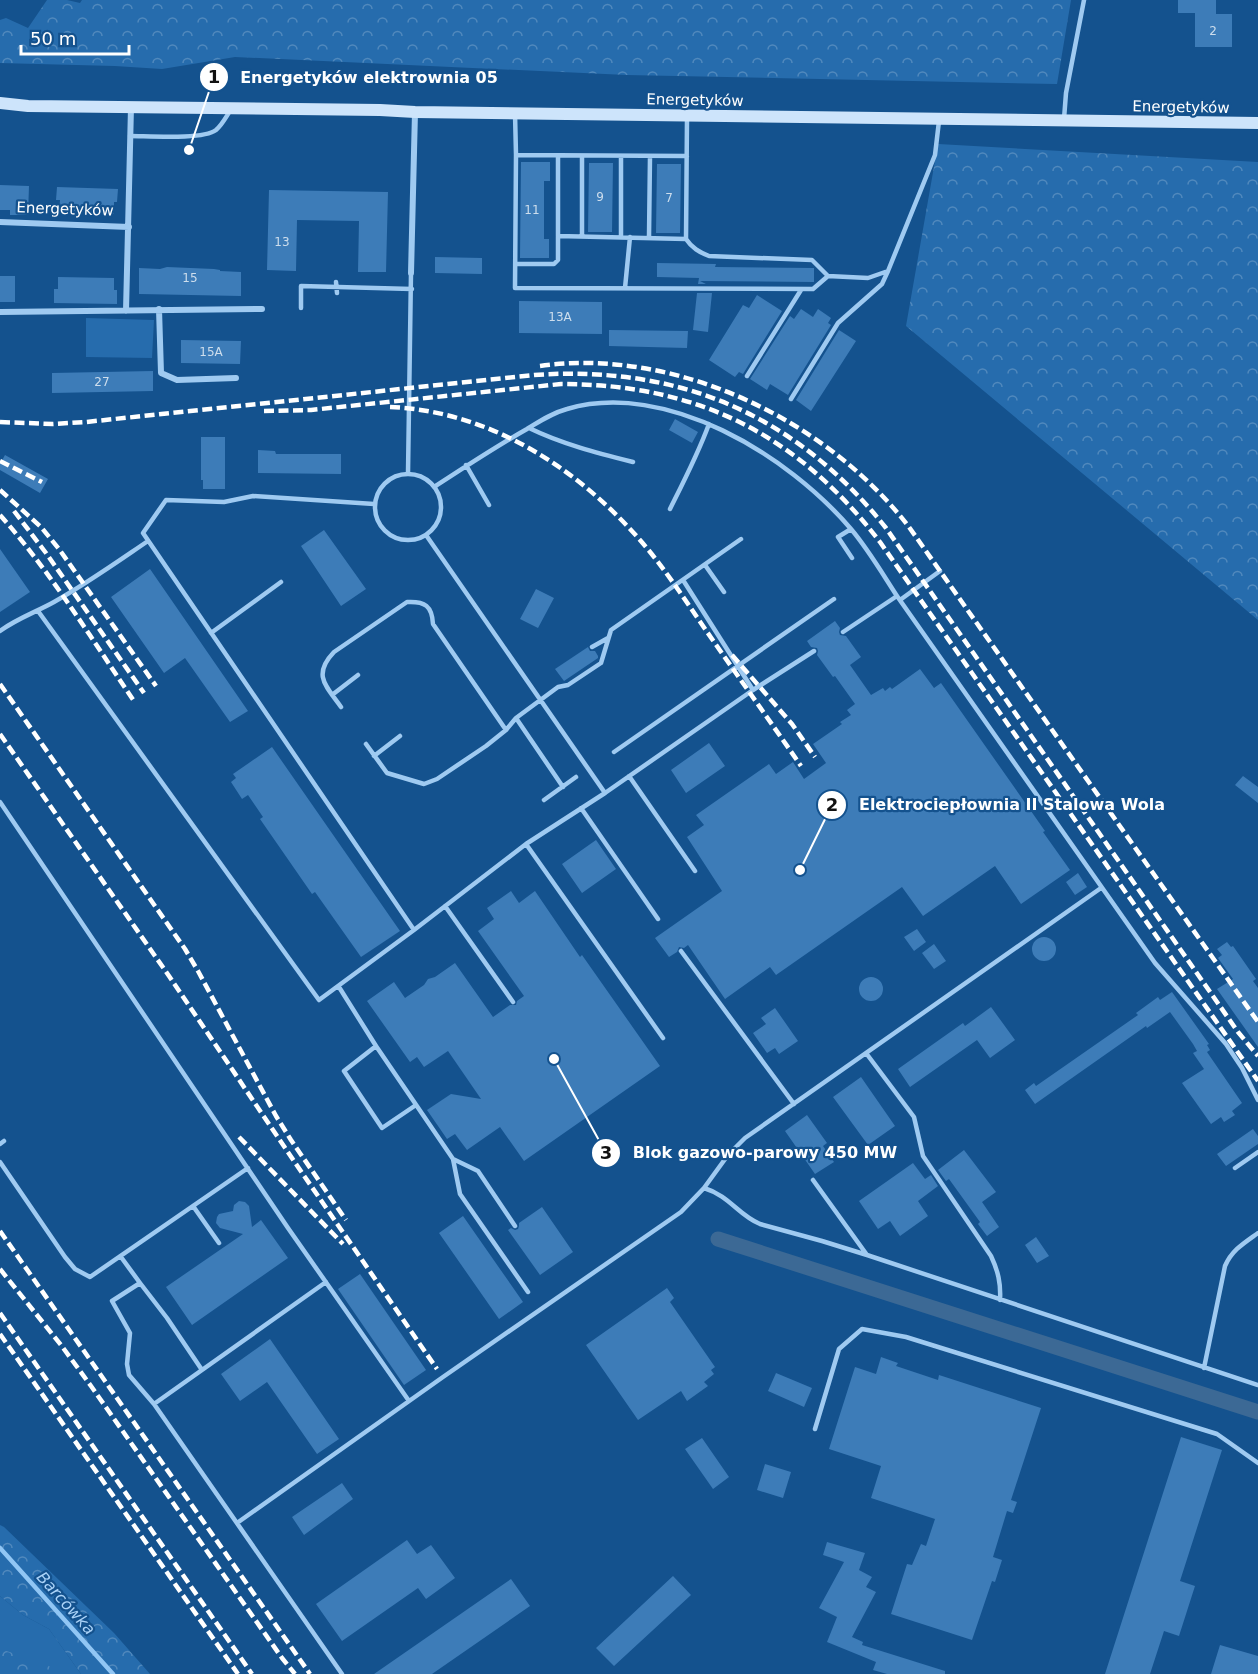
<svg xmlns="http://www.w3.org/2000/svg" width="1258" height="1674" viewBox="0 0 1258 1674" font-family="'DejaVu Sans',sans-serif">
<defs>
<pattern id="forest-crowns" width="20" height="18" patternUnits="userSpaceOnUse" patternTransform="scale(1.5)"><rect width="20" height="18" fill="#266cad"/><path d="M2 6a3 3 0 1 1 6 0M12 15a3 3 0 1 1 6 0" fill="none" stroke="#5189bd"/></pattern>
</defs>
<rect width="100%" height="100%" fill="#14528e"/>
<path fill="#266cad" d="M86 318 154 320 152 358 86 357Z
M0 1596 23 1615 49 1629 81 1674H0Z"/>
<path fill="url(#forest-crowns)" d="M47 0H67L80 3 82 0H1071L1057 84 627 75 235 57 162 69 115 66 0 63V20L6 18 28 28Z
M938 144 1258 162V620L906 326Z
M0 1525 4 1527 114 1633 150 1674H81L49 1629 23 1615 0 1596Z
M0 1649 19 1655 42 1659 57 1674H0Z"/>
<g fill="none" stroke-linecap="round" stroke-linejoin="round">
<path stroke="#91c6f4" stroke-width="4.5" d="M0 1548 113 1674"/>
<path stroke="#3c6995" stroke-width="15" d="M718 1239 1258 1412"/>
</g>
<path fill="#3d7cb8" d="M1178 0H1216V14H1232V47H1195V13H1178Z
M521 162H550V181H544V239H549V258H520Z
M589 163H613L612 232H588Z
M657 164H681L680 233H656Z
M0 185 29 186 28 215H10V210H0Z
M57 187 118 189 117 202H114V214L59 212 60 200H56Z
M269 190 388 192 386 272H358L359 221 297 220 296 271 267 270Z
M435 257 482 258V274L435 273Z
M657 263 716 264 715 267 814 268V282L700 281 706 284H698L699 278 657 277Z
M167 267 214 269 220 270V271L241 272V296L139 294V268L160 269Z
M0 276H15V302H0Z
M58 277 114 278V290H117V304L54 303V289H58Z
M697 293H712L708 332 693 330Z
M757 295 782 311 743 374 739 372 735 377 709 360 743 305 749 308Z
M519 301 602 302V334L519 333Z
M801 309 813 317 818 309 831 318 828 323 831 325 788 395 770 384 767 390 750 379 790 316 794 319Z
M609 330 688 331 687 348 609 346Z
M839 330 856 341 811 411 796 400Z
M181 340 241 341 240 364 181 363Z
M153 371V391L52 393V373Z
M675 419 698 432 692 443 669 430Z
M201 437H225V489H203V480H201Z
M258 450 275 451 276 454H341V474L258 473Z
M5 455 48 479 40 493 0 470V464Z
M324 530 366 589 341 606 301 546Z
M0 549 30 592 0 612Z
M150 569 248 711 230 722 185 658 164 673 111 597Z
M536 589 554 598 538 628 520 619Z
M835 621 840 628 839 632 840 635 846 636 861 657 850 665 871 695 883 688 885 691 890 687 892 689 920 669 934 688 941 683 1045 831 1043 832 1070 870 1021 904 995 866 923 916 902 887 776 975 770 967 725 999 688 945 684 948 679 947 677 952 669 957 655 938 722 891 687 837 704 825 696 815 769 764 776 774 793 762 804 779 826 763 813 744 842 724 840 722 851 715 847 710 855 704 835 676 833 677 817 655 818 651 817 648 811 647 807 641Z
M588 647 590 651H595L598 656V658L564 681 555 669Z
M709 743 725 766 686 793 671 770Z
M272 747 400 931 361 957 315 892 312 894 260 819 263 817 248 795 242 799 231 782 236 778 233 774Z
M1243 776 1258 787V803L1235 785Z
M596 840 616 869 582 893 562 864Z
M1078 873 1087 887 1075 895 1066 882Z
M511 891 519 903 535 891 580 957 582 955 660 1066 524 1161 500 1127 467 1150 455 1134 447 1139 427 1110 451 1094 481 1099 448 1051 424 1067 417 1057 410 1062 367 1001 394 982 405 998 424 985 428 979 435 977 455 963 493 1017 510 1005H516L517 1001 524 996 478 931 494 919 487 908Z
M917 929 926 942 914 951 904 937Z
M1032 949a12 12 0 1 1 24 0a12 12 0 1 1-24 0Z
M1227 942 1231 947 1233 946 1256 979 1253 981 1258 988V1047L1217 989 1233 979 1218 958 1222 955 1217 949Z
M934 944 946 961 934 969 922 953Z
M859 989a12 12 0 1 1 24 0a12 12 0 1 1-24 0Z
M1172 992 1209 1044 1207 1045 1210 1050 1207 1052 1242 1103 1232 1111 1235 1115 1224 1122 1221 1117 1211 1124 1182 1083 1204 1069 1193 1053 1197 1051 1193 1044 1170 1012 1147 1028 1146 1026 1035 1104 1025 1090 1034 1083 1036 1086 1138 1015 1136 1013 1158 997 1160 1000Z
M991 1007 1015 1040 990 1058 977 1040 910 1087 898 1069 963 1023 965 1026Z
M775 1008 798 1041 779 1054 775 1048 767 1053 753 1033 766 1024 761 1018Z
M861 1077 895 1126 868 1145 833 1097Z
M807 1115 827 1143 823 1146 834 1162 815 1174 785 1131Z
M1253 1129 1258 1136V1144L1226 1166 1217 1154Z
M964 1150 996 1192 982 1202 999 1227 987 1236 978 1224 980 1222 949 1179 946 1181 938 1170Z
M913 1163 925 1179 931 1175 938 1186 918 1201 928 1216 900 1236 890 1221 878 1229 859 1201Z
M239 1201 245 1202 249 1206 252 1227 261 1220 288 1258 192 1325 166 1287 243 1234 220 1228 216 1223 217 1217 219 1214 233 1211 234 1205Z
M542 1207 573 1252 540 1275 508 1230 511 1228 515 1230 518 1229 519 1226V1223Z
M463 1216 523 1302 499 1319 439 1233Z
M1036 1237 1049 1256 1037 1263 1025 1245Z
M360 1274 426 1370 404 1385 338 1289Z
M667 1288 674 1298 670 1302 715 1367 711 1370 714 1374 704 1382 708 1386 687 1401 681 1391 638 1420 586 1345Z
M270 1339 339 1439 317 1454 267 1382 240 1401 221 1374Z
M881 1357 898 1363 896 1366 938 1380 939 1375 1041 1408 1011 1500 1017 1502 1013 1513 1007 1511 993 1557 1002 1560 995 1582 992 1581 972 1640 891 1614 907 1564 912 1565 921 1544 926 1546 935 1519 871 1498 881 1466 829 1449 855 1367 876 1374Z
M776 1373 812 1388 804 1407 768 1391Z
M1181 1437 1222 1450 1180 1581 1195 1586 1179 1636 1164 1631 1150 1674H1105Z
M702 1438 729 1477 713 1489 685 1449Z
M765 1464 791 1472 783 1498 757 1490Z
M342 1483 353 1499 304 1535 292 1517Z
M407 1540 417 1554 431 1545 455 1578 426 1599 418 1588 342 1641 316 1604Z
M827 1542 865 1553 859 1570 872 1577 866 1587 876 1592 852 1637 863 1642 862 1645 945 1671V1674H887L873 1670 876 1662 827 1642 837 1617 819 1608 844 1562 823 1555Z
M673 1576 691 1595 614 1666 596 1648Z
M511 1579 530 1606 432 1674H374Z
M1220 1645 1258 1656V1674H1211Z"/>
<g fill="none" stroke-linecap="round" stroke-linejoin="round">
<path stroke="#9fcaf1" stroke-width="4.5" d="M515 113 516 155 687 156
M687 118 686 239C692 248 699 252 709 256L812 260 828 276
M1064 119 1066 93 1084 0
M130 136C148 136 203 140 216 130 222 125 226 117 230 111
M516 155 515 288 813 289 828 276 868 278 888 271 935 155 939 121
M621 156V237
M558 236 686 239
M582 236V156
M649 237 650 156
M515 264H554L558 260V156
M336 282 337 293
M625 288 630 237
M301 308V286L412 289
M747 376 801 290
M791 399 838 323 882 284 888 271
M529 428C562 444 597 453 633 462
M466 465 489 505
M408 473 411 273
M375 507a33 33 0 1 1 66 0a33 33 0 1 1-66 0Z
M434 487C465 467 495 447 527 429 540 421 552 413 567 409 666 380 788 455 851 529 868 549 882 573 897 596
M374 504 253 496 224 502 166 500 143 533 414 930 526 844 605 793 426 535
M670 509C684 481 698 454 709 424
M851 529 838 537 852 558
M705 565 724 592
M683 580 753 690
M900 600 940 571
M38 611 319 1000 414 930
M0 631C16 619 36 612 54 602 86 584 117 562 148 541
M843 632 897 596 1155 963 1226 1044 1242 1068 1258 1100
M211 633 281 582
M592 647 608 638
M332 695 358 675
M341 707C326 686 312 675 334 652L407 602C425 601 432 606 433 624L506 730
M516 718 563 787
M366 744 387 773 424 784 437 779 486 746 506 730 516 718 558 687 568 685 601 663 611 630 741 539
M614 752 834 599
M374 756 400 736
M629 776 695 871
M605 793 753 690 814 651
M544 800 576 777
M0 802 288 1228 409 1401
M581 808 658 919
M526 844 663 1038
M445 906 513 1002
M681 951 794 1104
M339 987 376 1046 453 1159 478 1171 515 1226
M376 1046 344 1071 382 1128 416 1105
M866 1053 914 1117 923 1156 991 1256C998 1271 1001 1283 1000 1300
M0 1144 4 1141
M453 1159 460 1194 528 1292
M0 1162 65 1257 75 1269 90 1277 248 1168
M1235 1168 1258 1152
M813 1180 867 1255
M704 1188C730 1196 738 1215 760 1224L822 1241 867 1255 1258 1385
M193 1206 219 1243
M121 1257 140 1283 112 1301 130 1333 127 1364 129 1375 154 1404 342 1674
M140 1283 167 1318 202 1370
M1204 1368 1225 1266C1232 1250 1244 1243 1258 1233
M154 1404 326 1282
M815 1429 839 1349 862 1329 906 1337 1217 1434 1258 1463
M237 1523 443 1377 681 1212 704 1188 728 1155 745 1138 1101 888"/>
<path stroke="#9fcaf1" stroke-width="6" d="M0 222 129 227
M411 273 415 112
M159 309 161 373 177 380 236 378
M126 311 131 107
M0 312 262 309"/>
<path stroke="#cde4fb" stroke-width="12" d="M0 103 28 106 380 110 415 112 1258 123"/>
<path stroke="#fff" stroke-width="4.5" stroke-dasharray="10 4.5" stroke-linecap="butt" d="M540 366C676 347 827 420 909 527L1258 1022
M390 407C489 411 576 467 640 540 667 571 689 606 712 639 742 682 772 724 801 766
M264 411 311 410 561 384C697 384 797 434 880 542L1258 1081
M0 422 53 424 86 422 534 375C679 365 795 414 886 528L1238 1032 1258 1056
M0 461 42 482
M0 490 41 527 59 549 156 686
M14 511 46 553 144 693
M0 515C50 571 91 638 134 701
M732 655 792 724 815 757
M0 684 185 949 198 971 276 1116 291 1140 346 1220
M0 734 169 976 296 1164 437 1369
M239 1137 343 1244
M0 1231 310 1674
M0 1269 61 1345 91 1386 282 1658 295 1674
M0 1313 252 1674
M0 1334 238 1674"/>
</g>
<g text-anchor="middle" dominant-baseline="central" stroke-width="4.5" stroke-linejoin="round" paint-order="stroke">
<g font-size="12" fill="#cedeed">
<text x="1213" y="31">2</text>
<text x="600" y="197">9</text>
<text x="669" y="198">7</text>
<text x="532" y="210">11</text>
<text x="282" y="242">13</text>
<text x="190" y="278">15</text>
<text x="560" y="317">13A</text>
<text x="211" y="352">15A</text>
<text x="102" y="382">27</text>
</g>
<g font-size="15" fill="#fff" stroke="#14528e">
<text transform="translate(695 100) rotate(1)">Energetyków</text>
<text transform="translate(1181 107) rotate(1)">Energetyków</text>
<text transform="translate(65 209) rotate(2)">Energetyków</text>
</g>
<g font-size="16" font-style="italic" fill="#abd3f8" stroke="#14528e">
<text transform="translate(66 1603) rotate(48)">Barcówka</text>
</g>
</g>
<path fill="none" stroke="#fff" stroke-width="2" d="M189 150L214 77M800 870L832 805M554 1059L606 1153"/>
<g fill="#fff" stroke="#14528e" stroke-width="2">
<circle cx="189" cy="150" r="6"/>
<circle cx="800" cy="870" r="6"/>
<circle cx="554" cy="1059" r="6"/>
<circle cx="214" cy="77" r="15"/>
<circle cx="832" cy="805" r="15"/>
<circle cx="606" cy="1153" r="15"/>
</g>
<g font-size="18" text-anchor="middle" font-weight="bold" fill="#111">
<text x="214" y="83">1</text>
<text x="832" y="811">2</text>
<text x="606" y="1159">3</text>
</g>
<g font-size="16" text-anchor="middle" font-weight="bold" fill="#fff" stroke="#14528e" stroke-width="4.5" stroke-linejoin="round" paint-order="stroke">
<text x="369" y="83">Energetyków elektrownia 05</text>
<text x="1012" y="810">Elektrociepłownia II Stalowa Wola</text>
<text x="765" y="1158">Blok gazowo-parowy 450 MW</text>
</g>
<path d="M21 45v9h108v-9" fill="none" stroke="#ffffff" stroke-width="3"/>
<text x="30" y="45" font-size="18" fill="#ffffff" stroke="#14528e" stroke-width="4.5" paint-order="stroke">50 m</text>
</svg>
